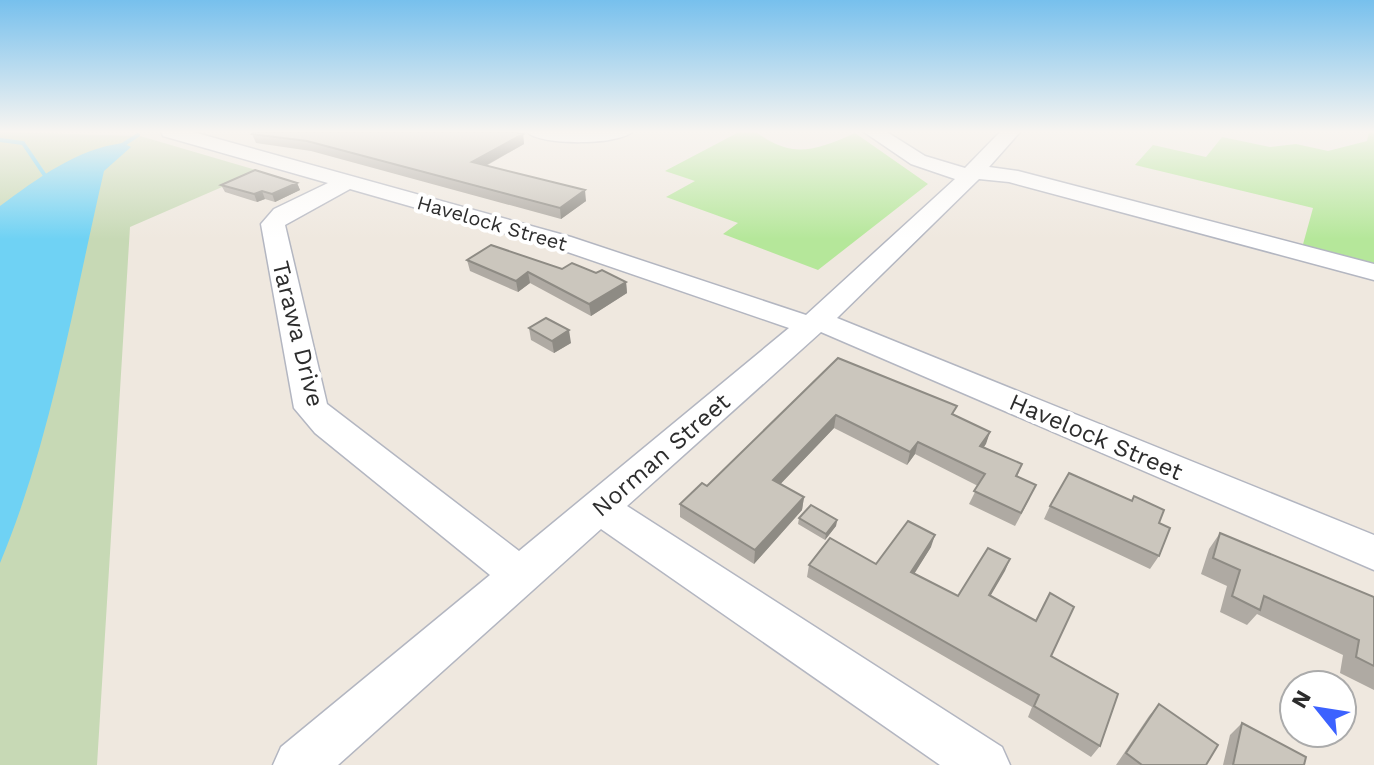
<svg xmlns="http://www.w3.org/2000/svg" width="1374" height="765" viewBox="0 0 1374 765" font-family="'Work Sans',sans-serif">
<rect width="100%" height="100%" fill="#efe8df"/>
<path fill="#b5e79a" d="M739 132H756C792 159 815 151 855 133L928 184 818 270 723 234 738 223 666 197 695 181 665 171Z
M1369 132H1374V267L1302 248 1313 208 1135 165 1153 145 1206 157 1222 137 1270 147 1296 144 1328 151 1367 141Z"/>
<path fill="#c7d9b5" d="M0 132 140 136 259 171 130 227 97 765H0Z"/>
<path fill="#6fd2f4" d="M123 143 131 147 104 171C74 300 51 441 0 563V206C37 179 76 149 123 143Z"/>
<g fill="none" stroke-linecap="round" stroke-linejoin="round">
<path stroke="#6fd2f4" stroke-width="4" d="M0 140 23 143 48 180
M121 146 138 135"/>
<g stroke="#b3b6c1" stroke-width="3">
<path id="minor" d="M161 132H193L571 237 806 315 955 179 911 164 864 132H887L925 156 965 168 1000 132H1020L989 167 1018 171 1374 264V280L1009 182 979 179 837 318 1374 535V570L821 332 627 506 1002 747 1010 765H940L601 529 338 765H273L281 747 490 575 315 433 294 408 261 224 274 209 328 183 163 136ZM350 189 553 247 789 328 519 551 327 404 285 225Z
M527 132H632C618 145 541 146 527 132Z"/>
</g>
<use href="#minor" fill="#fff" fill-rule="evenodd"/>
</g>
<path fill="#afaaa3" d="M252 134H523L524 144 486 166 586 201 561 219 311 151 256 143Z
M297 183 300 190 275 202 265 199 257 202 225 192 221 185Z
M467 260 596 273 626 282 627 293 591 316 530 283 518 292 470 271Z
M529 328 571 343 554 353 531 340Z
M838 358 955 416 990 432 984 447 1022 464 1017 477 1030 498 1015 526 969 504 978 486 915 454 907 465 834 428 780 484 804 497 802 510 754 564 680 517V504L707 486Z
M1050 506 1159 523V556L1150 569 1044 519Z
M799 518 837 520 836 526 825 540 798 524Z
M1220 533 1374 597V690L1340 673 1343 655 1257 614 1247 625 1220 612 1227 586 1201 574 1209 549Z
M931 547 914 573 958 596 1010 559 990 596 1051 656 1100 746 1091 757 1028 717 1032 707 807 577 809 565 876 564Z
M1159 704 1206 765H1116L1149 716Z
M1242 723 1304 765H1223L1230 735Z"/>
<path fill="#8e8b84" d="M523 134 524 144 474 172 472 162Z
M297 183 300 190 275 202 272 194Z
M585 190 586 201 561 219 560 208Z
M262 191 265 199 257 202 254 194Z
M528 272 530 283 518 292 516 281Z
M626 282 627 293 591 316 589 304Z
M569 330 571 343 554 353 552 341Z
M836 415 834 428 772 493 773 480Z
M990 432 986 444 975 459 980 446Z
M918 442 915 454 907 465 910 452Z
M804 497 802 510 754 564 755 550Z
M837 520 836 526 825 540 826 534Z
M935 535 931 547 908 584 911 572Z
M1010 559 1005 571 984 607 989 595Z"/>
<path fill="#cbc6bd" stroke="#8e8b84" stroke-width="2" d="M254 132H515L523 134 472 162 585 190 560 208 307 141 252 134Z
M255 170 297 183 272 194 262 191 254 194 221 185Z
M491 245 562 269 572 263 596 273 602 270 626 282 589 304 528 272 516 281 467 260Z
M546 318 569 330 552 341 529 328Z
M838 358 957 406 952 414 990 432 980 446 1022 464 1016 476 1036 485 1021 513 974 491 985 474 918 442 910 452 836 415 773 480 804 497 755 550 680 504 702 483 707 486Z
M1069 473 1132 501 1134 496 1164 510 1159 523 1170 528 1159 556 1050 506Z
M811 505 837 520 826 534 799 518Z
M908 521 935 535 911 572 958 596 988 548 1010 559 989 595 1036 621 1050 593 1074 607 1051 656 1118 694 1100 746 1034 706 1039 695 809 565 830 538 876 564Z
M1220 533 1374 597V666L1356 657 1359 640 1264 596 1260 610 1232 596 1240 570 1213 558Z
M1159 704 1218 745 1206 765H1142L1126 753Z
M1242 723 1306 757 1304 765H1233Z"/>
<linearGradient id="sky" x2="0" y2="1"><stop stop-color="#77c0ed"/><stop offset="0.55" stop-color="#f8f5f1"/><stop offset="1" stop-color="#f8f5f1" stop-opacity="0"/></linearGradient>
<rect width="1374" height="239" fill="url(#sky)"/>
<g text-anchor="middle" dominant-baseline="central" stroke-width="8" stroke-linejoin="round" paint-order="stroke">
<g font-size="20" fill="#2d2d2d" stroke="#fff">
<text transform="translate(492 223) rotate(16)">Havelock Street</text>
</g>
<g font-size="24" fill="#2d2d2d" stroke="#fff">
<text transform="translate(298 334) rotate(76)">Tarawa Drive</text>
<text transform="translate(1096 437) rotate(23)">Havelock Street</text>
<text transform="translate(661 455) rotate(-41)">Norman Street</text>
</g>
</g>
<g transform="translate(1318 709) rotate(300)"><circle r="38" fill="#ffffff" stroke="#ababab" stroke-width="2"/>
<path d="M0-6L14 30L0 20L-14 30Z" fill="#3c62ff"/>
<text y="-12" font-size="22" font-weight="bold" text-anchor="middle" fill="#2d2d2d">N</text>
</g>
</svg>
